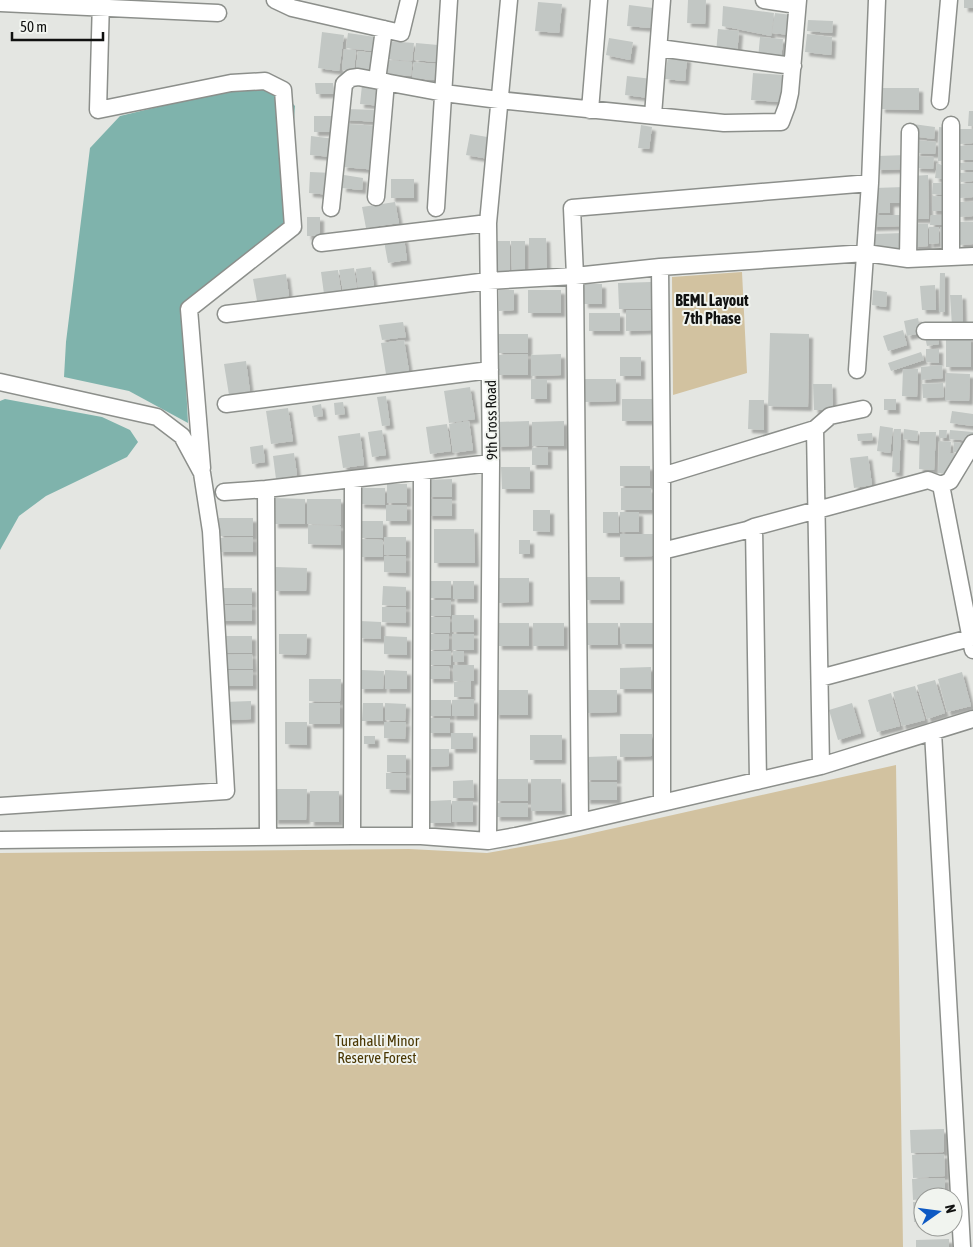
<svg xmlns="http://www.w3.org/2000/svg" width="973" height="1247" viewBox="0 0 973 1247" font-family="'Asap Condensed',sans-serif">
<defs>
<filter id="shadow"><feDropShadow dx="4" dy="4" stdDeviation="1" flood-color="#0004"/></filter>
</defs>
<rect width="100%" height="100%" fill="#e4e6e2"/>
<path fill="#d2c2a0" d="M742 272 747 373 673 395 672 277Z
M896 765 903 1247H0V853L409 849 487 853 566 839Z"/>
<path fill="#7fb3ac" d="M269 80 295 106 286 228 182 308 188 423 129 391 64 377 66 342 90 148 120 116Z
M5 399 102 417 130 430 138 442 127 457 46 496 19 516 0 550V401Z"/>
<path fill="#c2c7c4" filter="url(#shadow)" d="M688 0H706L705 24 687 23Z
M964 0H973V8H964Z
M538 2 562 4 559 33 535 31Z
M629 5 653 8 651 28 627 26Z
M723 6 774 13 771 36 722 26Z
M775 13 792 15 790 35 772 33Z
M808 20 833 21 832 33 807 31Z
M718 29 739 31 737 55 716 54Z
M322 32 344 35 339 71 318 68Z
M348 33 375 37 373 51 346 48Z
M807 34 832 37 831 55 805 52Z
M760 37 783 39 781 62 758 59Z
M609 38 633 42 630 60 606 55Z
M388 41 414 43 412 61 387 59Z
M416 43 438 45 437 62 414 60Z
M344 49 356 50 354 71 342 70Z
M358 51 373 53 371 70 356 68Z
M668 56 687 58 685 81 665 79Z
M388 60 412 62 411 76 386 74Z
M414 62 437 64 435 80 412 78Z
M753 73 784 75 782 102 751 100Z
M627 76 652 79 649 98 625 95Z
M315 83H333L334 94H316Z
M362 85 384 87 382 106 360 104Z
M881 88H919V110L881 109Z
M345 109 380 110V122L345 120Z
M969 111H973V126H968Z
M314 116H332V132H314Z
M347 124 381 126 377 170 343 167Z
M913 124 935 127 934 139 912 136Z
M641 125 652 127 649 149 638 148Z
M939 127 948 128 946 161H938Z
M959 129H973V143L960 144Z
M470 134 493 138 489 159 466 155Z
M311 136 335 139 333 157 310 155Z
M917 140 936 142 935 154 916 153Z
M973 145V160H960L959 146Z
M907 155V169L877 170V156Z
M917 156 934 157 933 169 916 168Z
M973 162V170H961L960 163Z
M937 163 946 167 944 179 935 178Z
M310 172 333 173 332 195 309 193Z
M973 172V181L961 182 960 173Z
M344 175 363 178 362 190 342 188Z
M928 175 929 219H913L912 176Z
M391 179H414V198H391Z
M933 183H945V195L932 194Z
M973 183V197L960 198 959 184Z
M905 187 906 203H890V213H874V188Z
M932 196 949 197V211H932Z
M395 202 399 223 366 228 362 207Z
M959 202H973V216L960 217Z
M872 215H902V226L872 227Z
M931 215H949V225H930Z
M307 217H320V236H307Z
M958 222H973V244L959 245Z
M913 224H928V246L913 247Z
M929 227H939V243L929 244Z
M940 227H948V247H941Z
M904 233V248H872V234Z
M404 238 407 260 388 263 384 241Z
M529 238H546L547 271H529Z
M494 241H510V271H495Z
M511 241H525V271H512Z
M371 267 374 286 358 288 356 269Z
M354 268 357 289 343 291 339 270Z
M338 270 341 292 324 294 321 272Z
M940 273H945V312H939Z
M286 274 289 296 257 301 253 279Z
M651 282V309H619L618 283Z
M584 284H602V304H584Z
M935 285 936 310H922L920 286Z
M499 290H514V310L499 311Z
M528 290H561V313H528Z
M873 290 887 292 886 307 872 305Z
M950 295H962L963 326H952Z
M626 310H652V330L626 331Z
M589 313H620V331H589Z
M918 318 921 333 907 336 904 321Z
M403 322 406 337 382 340 379 325Z
M903 330 907 345 888 351 883 336Z
M770 333 809 334 808 407 768 406Z
M498 334H528V353H498Z
M937 335 939 344 927 346 925 337Z
M946 337H971V367H946Z
M404 340 409 371 386 374 381 343Z
M926 349H939V363L926 362Z
M921 352 924 360 891 371 888 363Z
M528 354V375H498V355Z
M561 354V375L531 376V355Z
M620 357H641V376H620Z
M246 361 250 392 229 395 224 364Z
M942 365 943 378 921 380V367Z
M903 369H918L917 397 902 396Z
M946 373 970 374 969 401 945 400Z
M531 379H547V399H531Z
M585 379H616V401L585 402Z
M943 383 944 397 923 398 922 384Z
M813 384H832L833 410H814Z
M470 387 475 419 449 423 444 391Z
M386 396 390 425 382 426 377 397Z
M622 399H653V421H622Z
M884 399H896V410H884Z
M749 400H764V430L748 429Z
M343 402 345 414 335 415 334 403Z
M321 404 323 416 314 417 312 406Z
M288 408 293 441 271 444 266 411Z
M952 411 973 414V426L950 423Z
M469 421 473 450 453 453 449 424Z
M529 421V446L497 447V422Z
M564 421V446H532V422Z
M447 424 451 451 430 454 426 427Z
M880 426 893 428 890 453 877 451Z
M894 429H901L899 473 892 472Z
M904 429 918 431 917 441 903 439Z
M382 430 386 455 372 457 368 432Z
M939 430H947L946 438H939Z
M950 430 973 432V441L949 439Z
M920 432H936L934 470 919 469Z
M360 433 364 465 343 468 338 436Z
M872 433 873 440 858 441 857 434Z
M939 441 951 442 950 453 954 454 953 474 938 473Z
M954 442 967 444 966 453 953 452Z
M263 445 265 462 252 464 250 447Z
M548 447V465H532V448Z
M294 453 297 475 276 479 273 456Z
M868 456 872 485 854 488 850 458Z
M620 466H650V486H620Z
M501 467H530V489H502Z
M452 479V497H428V480Z
M387 484H407V503H387Z
M361 488H385V505L360 504Z
M621 488H651L652 510H621Z
M275 498 305 499V524H274Z
M307 499H341V525L307 524Z
M428 499H452V516H428Z
M386 505H407V521H386Z
M533 510H550V532L533 531Z
M603 512H618L619 533H603Z
M620 512H639V532H620Z
M219 518H253V536H219Z
M361 521H383V538H361Z
M308 525 341 526V545L308 544Z
M434 529H474L475 563H434Z
M620 534H653V556L620 557Z
M253 537V552H219V538Z
M384 537H406V555H384Z
M361 539 383 540V557H360Z
M519 540H530V554H519Z
M384 556H406V573L384 572Z
M275 567 307 568 306 591H275Z
M586 577H620V600H586Z
M498 578H529V602L498 603Z
M430 581H451V598H430Z
M453 581H474V599H453Z
M383 586 406 587V606L382 605Z
M220 588H252V604H220Z
M430 600H451V616H430Z
M219 605H252V621H219Z
M382 607H406V623L382 622Z
M452 615H474V632H452Z
M429 617H450V633H430Z
M360 621 381 622V639L359 638Z
M497 623H529V646H498Z
M533 623H564V646H533Z
M586 623H618V645H586Z
M620 623H654V644H621Z
M279 634H307L306 655 279 654Z
M429 634H449V649L429 650Z
M452 634H474V650H452Z
M221 636H252V653H221Z
M384 636 407 637V655L384 654Z
M429 651H451V665H429Z
M453 651H464V662H453Z
M252 654 253 669H221V655Z
M453 665H474V681H471V697H454V682L467 681H453Z
M429 666H449L450 679H429Z
M651 667V689H620V668Z
M223 670H253V686H224Z
M361 670 384 671 383 689H360Z
M385 670 407 671V689H385Z
M962 672 971 706 947 712 938 679Z
M309 679H341L340 702 309 701Z
M935 680 945 713 927 719 917 685Z
M915 686 925 720 902 726 893 692Z
M495 690H528V715H495Z
M585 690H617V712L586 713Z
M891 693 900 726 877 732 868 700Z
M474 699V716H452V700Z
M429 700H451V716H429Z
M251 701V719L224 720V702Z
M309 703H340V724H309Z
M363 703H383V721H362Z
M385 703 406 704 405 721 385 720Z
M852 703 861 733 838 740 829 710Z
M429 718H450V733H429Z
M285 722H307V745L285 744Z
M384 722H406L405 739 384 738Z
M451 733H473V749H451Z
M620 734H652V756L620 757Z
M530 735H562V760H530Z
M364 736H375V744H364Z
M427 749H449V766L427 767Z
M387 755H406V772H387Z
M617 756V780H586V757Z
M386 773H406V790L386 789Z
M496 779H528V801H496Z
M531 779H561L562 811H531Z
M473 780 474 798H453V781Z
M586 782H617V800H586Z
M275 789H307L306 820H274Z
M310 791H339V822H310Z
M451 800V823H430V801Z
M452 801H473V822H452Z
M496 803H528V817H496Z
M944 1129V1152L911 1153 910 1130Z
M944 1154 945 1176 913 1178 912 1155Z
M945 1178V1197H923V1199L913 1200 912 1179Z
M913 1202H923V1222H914Z
M949 1239V1247H916V1240Z"/>
<g fill="none" stroke-linecap="round" stroke-linejoin="round">
<g stroke="#8c8f8b" stroke-width="19">
<path id="minor" d="M101 0 98 110 231 83 265 81 283 90 293 227 189 309 202 468
M275 0 292 8 401 33 409 0
M764 0 797 5
M0 3 218 13
M659 48 793 66
M377 80 384 29
M940 101 949 0
M590 110 599 0
M653 115 662 0
M376 197 386 82
M331 208 344 84 351 78 358 77 444 93 499 100 724 123 781 122 787 106 790 93 798 0
M436 208 449 0
M321 243 488 223
M951 256V125
M908 259 910 132
M660 267 662 476
M226 314 488 281 575 276 660 267 866 253 908 259 973 256
M925 331H973
M857 370 870 183 877 0
M0 382 157 417 182 436 202 473 211 531 226 791 0 806
M226 404 490 370
M815 429 830 416 863 409
M941 485 973 650
M224 492 266 489
M754 527 758 781
M662 551 747 530 754 527 928 480 941 485 950 481 973 443
M820 678 970 638
M933 732 962 1247
M662 803V476L815 429 821 766
M580 822 575 276 572 208 870 183
M268 836 266 489 491 463
M352 836 353 479
M421 836 422 471
M0 840 352 836H421L488 841 516 836 580 822 821 766 973 719
M488 841 491 463 488 223 509 0"/>
</g>
<use href="#minor" stroke="#fff" stroke-width="16"/>
</g>
<g text-anchor="middle" dominant-baseline="central" stroke-width="4" stroke-linejoin="round" paint-order="stroke">
<g font-size="15" fill="#101110" stroke="#f1f4ef">
<text transform="translate(491 420) rotate(-91)">9th Cross Road</text>
</g>
<g font-size="15" fill="#4a3703" stroke="#f1f4ef">
<text x="377" y="1040">Turahalli Minor<tspan x="377" dy="17">Reserve Forest</tspan></text>
</g>
<g font-size="16" font-weight="bold" fill="#101110" stroke="#f1f4ef">
<text x="712" y="300">BEML Layout<tspan x="712" dy="18">7th Phase</tspan></text>
</g>
</g>
<g transform="translate(938 1212) rotate(76)"><circle r="24" fill="#f1f4ef" stroke="#979996"/>
<path d="M0-4L9 19L0 12L-9 19Z" fill="#0e59c3"/>
<text y="-8" font-size="14" font-weight="bold" text-anchor="middle" fill="#101110">N</text>
</g>
<path d="M12 32v8h91v-8" fill="none" stroke="#101110" stroke-width="2.5"/>
<text x="20" y="32" font-size="15" fill="#101110" stroke="#f1f4ef" stroke-width="4" paint-order="stroke">50 m</text>
</svg>
